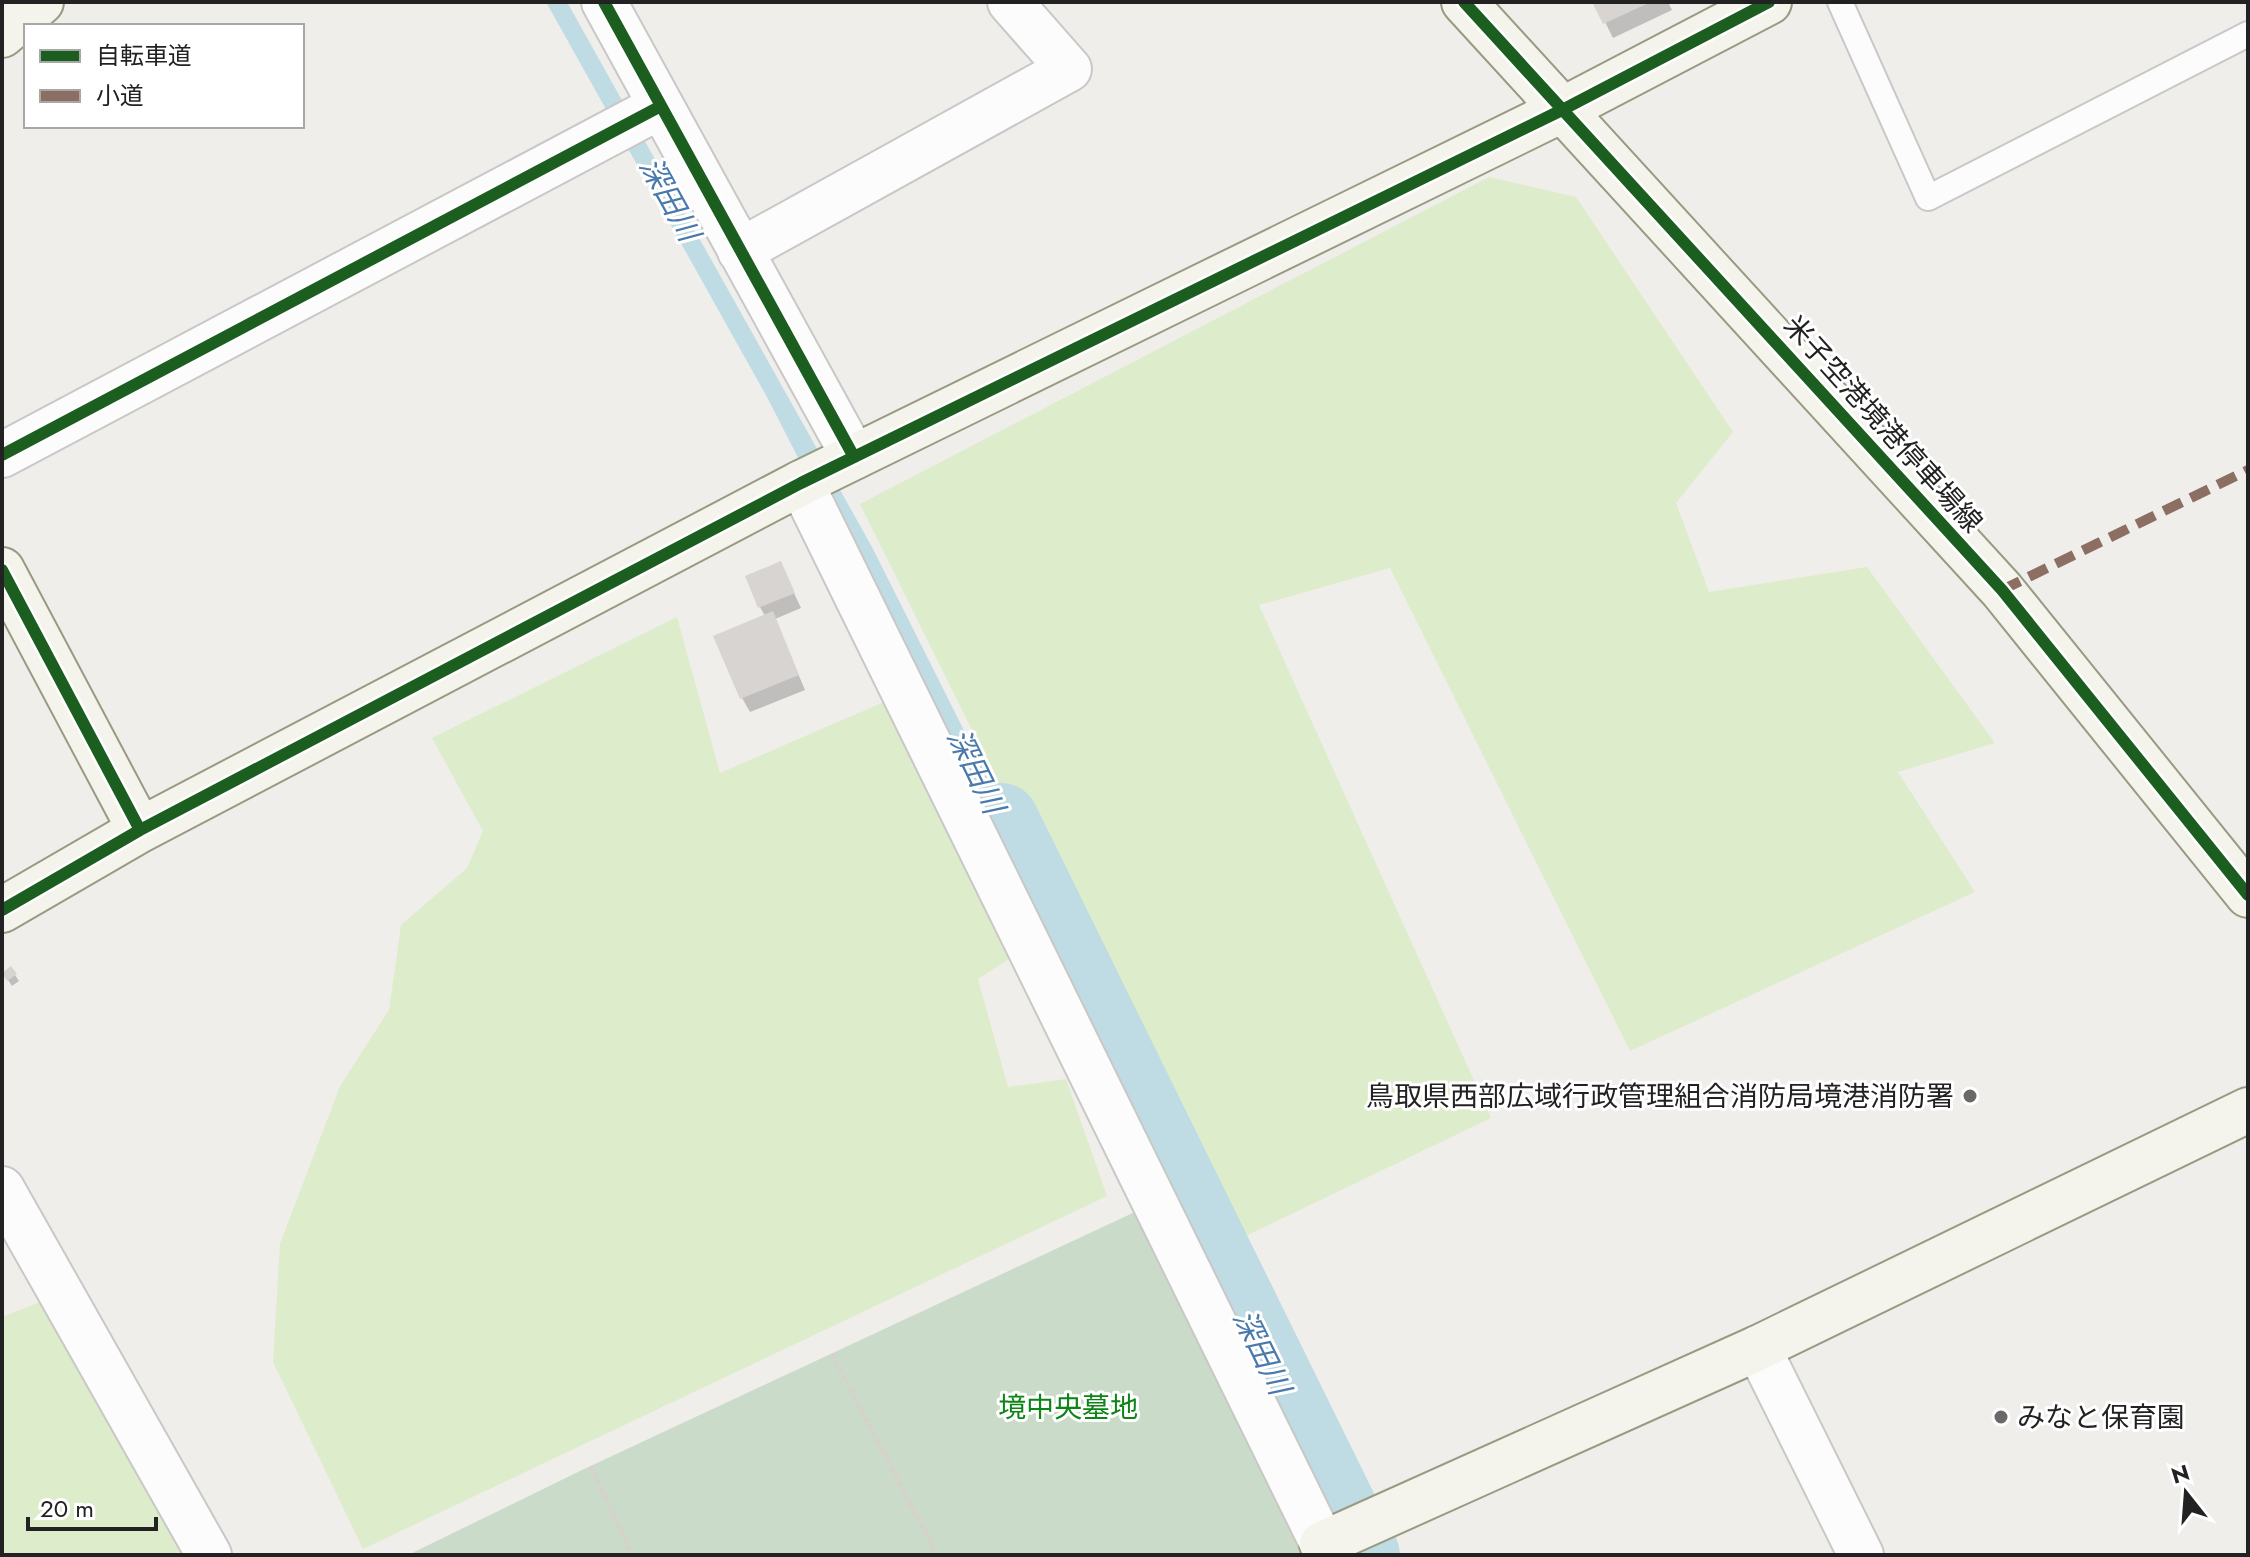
<svg xmlns="http://www.w3.org/2000/svg" width="2250" height="1557" viewBox="0 0 2250 1557" font-family="Jost,'Noto Sans JP',sans-serif">
<rect width="100%" height="100%" fill="#f0eeeb"/>
<path fill="#ddeccb" d="M1489 177 1576 197 1733 432 1676 503 1709 592 1867 567 1995 743 1898 772 1975 892 1630 1051 1390 568 1259 605 1491 1118 1227 1245 860 504Z
M677 617 720 773 884 702 1015 955 978 979 1008 1087 1066 1079 1107 1196 363 1549 273 1362 280 1244 340 1086 389 1010 401 925 467 868 483 831 432 738Z
M43 1301 181 1555H2V1317Z"/>
<path fill="#cadbca" d="M1137 1211 1309 1555H408L582 1470Z"/>
<path fill="#bfdbe3" d="M546 2H567L872 547 1055 912 1034 919 767 397Z"/>
<path fill="#0003" d="M1595 2H1668L1672 10 1613 38Z
M780 563 801 608 775 619 805 690 750 712 742 698 765 616 760 607Z
M11 969 19 981 12 986 4 974Z"/>
<g fill="none" stroke-linecap="round" stroke-linejoin="round">
<path stroke="#bfdbe3" stroke-width="76" d="M1001 821 1362 1555"/>
</g>
<path fill="#d7d4d2" d="M1592 2H1651L1603 24Z
M781 561 795 593 758 608 745 576Z
M773 611 799 675 740 699 713 636Z
M11 966 17 974 7 981 2 973Z"/>
<g fill="none" stroke-linecap="round" stroke-linejoin="round">
<g stroke="#c9c8c7" stroke-width="28">
<path id="lane" d="M1840 2 1928 198 2248 34"/>
</g>
<g stroke="#c9c8c7" stroke-width="48">
<path id="street" d="M604 2 854 457
M740 251 1069 69 1010 2
M2 455 661 106
M801 483 1328 1555
M2 1189 209 1555
M1758 1348 1861 1555"/>
</g>
<g stroke="#999a82" stroke-width="48">
<path id="secondary" d="M1464 2 2002 590 2248 895
M2 35 41 2
M2 570 140 830
M2 910 140 830 801 483 1562 110 1769 2
M1322 1544 1758 1348 2248 1110"/>
</g>
<path stroke="#dccecd" stroke-width="5" stroke-dasharray="4 4" stroke-linecap="butt" d="M832 1354 937 1555
M591 1466 632 1555"/>
<use href="#lane" stroke="#fdfcfc" stroke-width="24"/>
<use href="#street" stroke="#fdfcfc" stroke-width="44"/>
<use href="#secondary" stroke="#f4f4ed" stroke-width="44"/>
<path stroke="#8d6e63" stroke-width="10" stroke-dasharray="20 10" stroke-linecap="butt" d="M2002 590 2248 470"/>
<g stroke="#fff" stroke-width="17">
<path id="cycleway" d="M604 2 854 457
M1464 2 2002 590 2248 895
M2 455 661 106
M2 570 140 830
M2 910 140 830 801 483 1562 110 1769 2"/>
</g>
<use href="#cycleway" stroke="#1b5e20" stroke-width="12"/>
</g>
<g fill="#6a6968" stroke="#fff" stroke-width="3">
<circle cx="1970" cy="1096" r="8"/>
<circle cx="2001" cy="1417" r="8"/>
</g>
<g text-anchor="middle" dominant-baseline="central" stroke-width="6" stroke-linejoin="round" paint-order="stroke">
<g font-size="28" fill="#222" stroke="#fff">
<text transform="translate(1883 424) rotate(48)">米子空港境港停車場線</text>
</g>
<g font-size="28" fill="#222" stroke="#fff" text-anchor="end">
<text x="1954" y="1096">鳥取県西部広域行政管理組合消防局境港消防署</text>
<text x="2017" y="1417" text-anchor="start">みなと保育園</text>
</g>
<g font-size="28" fill="#0c8416" stroke="#fff">
<text x="1068" y="1407">境中央墓地</text>
</g>
<g font-size="30" font-style="italic" fill="#4a7aab" stroke="#fff">
<text transform="translate(670 199) rotate(61)">深田川</text>
<text transform="translate(976 771) rotate(64)">深田川</text>
<text transform="translate(1262 1352) rotate(64)">深田川</text>
</g>
</g>
<rect width="2250" height="1557" fill="none" stroke="#222222" stroke-width="8"/>
<rect x="24" y="24" width="280" height="104" fill="#ffffff" stroke="#a7a7a7" stroke-width="2"/>
<rect x="40" y="50" width="40" height="12" fill="#1b5e20" stroke="#a7a7a7" stroke-width="2"/>
<text x="96" y="64" font-size="24" fill="#222222">自転車道</text>
<rect x="40" y="90" width="40" height="12" fill="#8d6e63" stroke="#a7a7a7" stroke-width="2"/>
<text x="96" y="104" font-size="24" fill="#222222">小道</text>
<g transform="translate(2186 1493) rotate(343)" stroke="#ffffff" stroke-width="6" paint-order="stroke">
<path d="M0-6L14 30L0 20L-14 30Z" fill="#222222"/>
<text y="-12" font-size="22" font-weight="bold" text-anchor="middle" fill="#222222">N</text>
</g>
<path d="M28 1517v12h128v-12" fill="none" stroke="#222222" stroke-width="4"/>
<text x="40" y="1517" font-size="24" fill="#222222" stroke="#ffffff" stroke-width="6" paint-order="stroke">20 m</text>
</svg>
